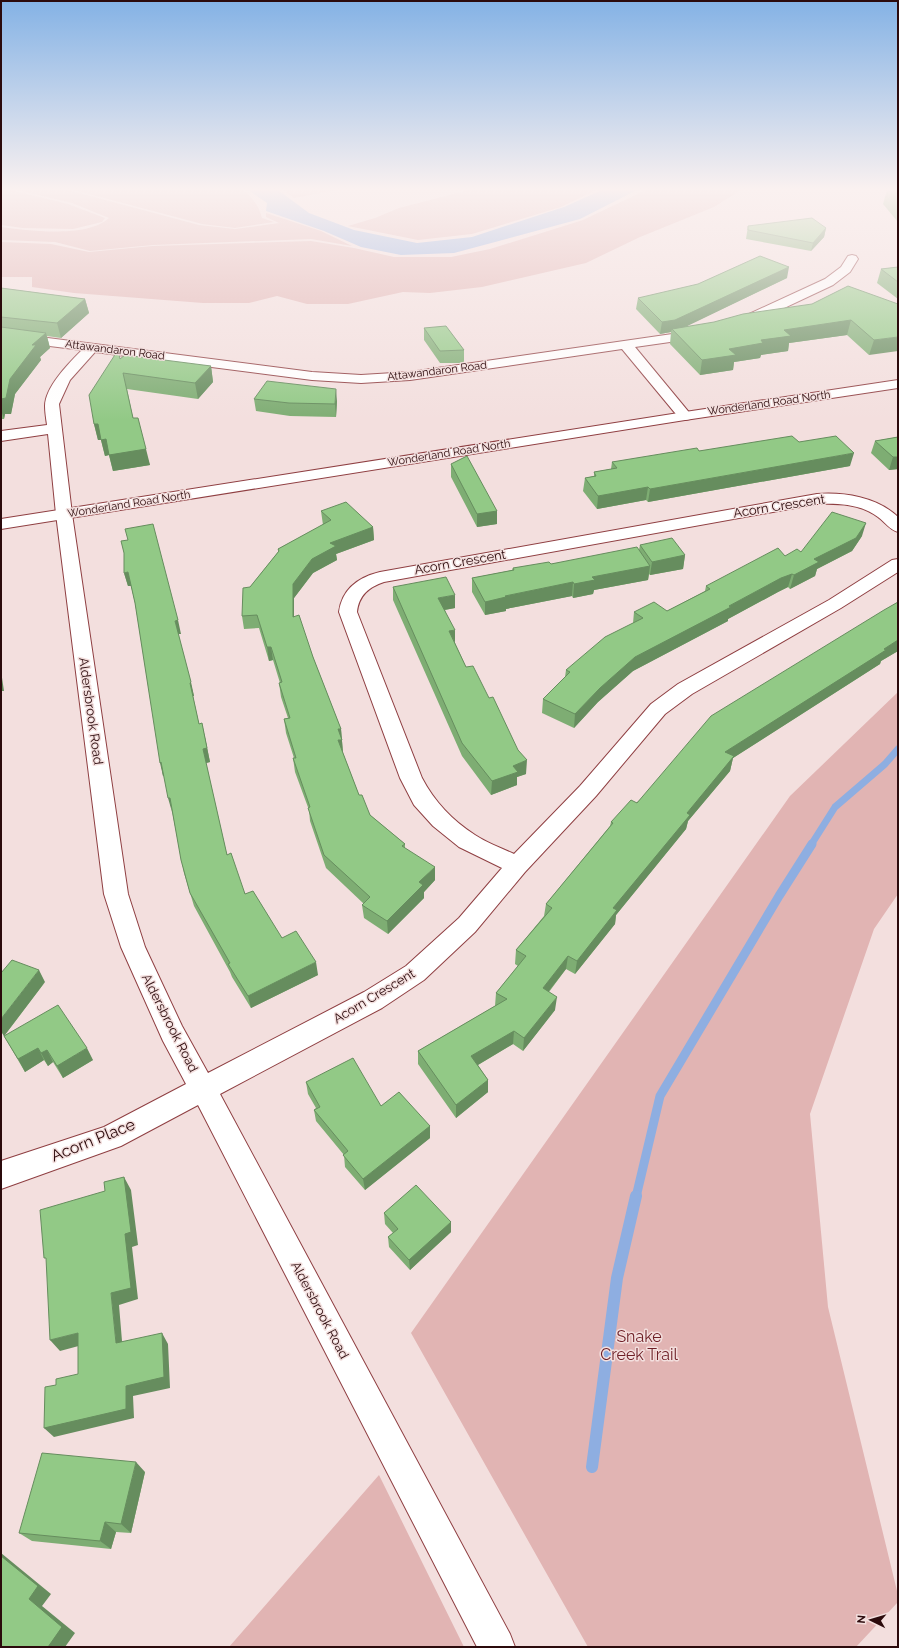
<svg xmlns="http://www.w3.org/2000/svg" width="899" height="1648" viewBox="0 0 899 1648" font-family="Raleway,sans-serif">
<rect width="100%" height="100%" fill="#f3dfde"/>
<path fill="#e1b4b3" d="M1 190H11L68 204 105 218 102 222 73 229 23 228 1 225Z
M17 190H68L199 225 235 229 279 223 266 217V213L321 231 352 246 311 239 153 245 90 251 55 242 2 240 1 227C29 231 88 238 109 218L72 203Z
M74 190H243C252 197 259 206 262 218L274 222 235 228 202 224Z
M284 190H337L294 198Z
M467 190H596L561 207 472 234 418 240 348 226 375 218 399 208 465 191Z
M646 190H741L714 207 640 237 586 263 482 287 430 293 403 292 348 304H307L277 296 249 303H203L74 293 32 287V277H1V242L51 244 89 252 152 246 311 241 354 248 394 257H451L490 249 583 220Z
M898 692V894L874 929 810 1114 828 1307 898 1595V1602L856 1647H588L411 1333 790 796Z
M379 1475 464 1647H229Z"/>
<path fill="#8eaee1" d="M248 190H278L309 213 354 230 417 243 472 237 564 207 602 190H637L580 219 454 253 401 255 361 247 324 231 266 211 267 203Z"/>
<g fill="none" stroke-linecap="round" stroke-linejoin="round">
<path stroke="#8eaee1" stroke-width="7" d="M811 845 835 807 885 764 898 749"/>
<path stroke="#8eaee1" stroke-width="9" d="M636 1197 660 1096 779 896 812 844"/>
<path stroke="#8eaee1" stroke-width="12" d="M592 1467 617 1278 636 1196"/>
<g stroke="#8f3f42" stroke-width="2">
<path id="minor" d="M852 255 856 256 858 259 850 272 833 285 746 326H736L735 323 736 320 825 279 841 267 848 256Z
M700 330 705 331 707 334 705 337 635 347 692 416 690 419 685 420 680 419 622 349 410 380 361 383 312 380 95 352 70 380 59 404 72 514 128 894 145 947 182 1026 208 1073 364 992 406 966 459 918 502 868 459 847 433 826 414 805 400 778 339 612C342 589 359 577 380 572L817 494C844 492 877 497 898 517V532C890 530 885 522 878 517 861 504 838 503 817 504L384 582C369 587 359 595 357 612L422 778C434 801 453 821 475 835 487 843 501 848 514 854L580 786 651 704 678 684 829 600 892 560 898 559V572L841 608 692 694 665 714 596 796 525 872 475 932 424 980 382 1008 220 1094 510 1634 515 1647H477L198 1105 121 1146 1 1189V1161L104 1127 186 1084 163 1041 121 947 104 894 56 514 48 434 1 441V431L47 425C46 418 45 412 45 406 45 387 69 363 82 350L1 340V332L312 372 361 375 410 372Z"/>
</g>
<g stroke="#8f3f42" stroke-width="2">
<path id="major" d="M898 380V388L685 420 1 529V519L685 412Z"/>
</g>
<use href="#minor" fill="#fff" fill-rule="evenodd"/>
<use href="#major" fill="#fff" fill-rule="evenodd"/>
</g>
<path fill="#7ead73" d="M887 190H898V222L883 204Z
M748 226 826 228 824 237 811 251 746 239Z
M898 267V299L877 283 881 269Z
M787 278 684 327 898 304 869 355 847 335 789 343 788 351 761 355 760 358 734 362 733 370 700 375 670 344 671 332 660 334 636 309 638 298Z
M1 288 85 299 89 313 61 338 47 336 50 348 40 357 41 360 15 394 11 414H5L4 419H1Z
M424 328 464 350V363H440L424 340Z
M120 359 211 366 213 382 198 399 127 389 133 418 150 465 113 471 109 455 105 456 101 440H98L94 424Z
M254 399 337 401 336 417 290 416 256 411Z
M898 437V469L889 470 871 453 875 441Z
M799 442 850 466 648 502 646 500 597 509 583 491 585 478 594 476V472L611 469 612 462 699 451Z
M451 464 497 511V524L477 527 451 477Z
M321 511 373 527 374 540 336 554 337 560 313 573 294 598V616L313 657 341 729 343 753 359 795 370 815 405 844V849L435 880 424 892V898L388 934 364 918 362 905 364 904 326 868 310 821 309 810 295 772 293 758H294L286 733 284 719 288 718 281 697 279 683H280L273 660 269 661 259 628 244 629 242 616 250 587 278 552V549L323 525Z
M862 536 852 551 817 569 815 576 790 589 788 587 778 592 728 619V621L633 671 598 702 574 728 542 713 543 699 565 677 566 670 633 623 634 612 667 611 705 591 706 586 785 556Z
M640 545 685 555 683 569 650 575 649 574 648 580 594 590 593 594 573 598 572 596 506 609V611L485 615 472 592V578L512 570 513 568 551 564 639 550Z
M124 573 181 634H178L194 696H193L199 724 205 737 210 762 206 763 227 855 245 894 282 938 318 975 251 1008 232 977 230 972 194 906 184 873 172 811 164 776H163L135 603 131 586H128Z
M393 587 455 608 445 610 455 643 466 667 526 774 517 777V785L491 795 462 756 393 600Z
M898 602V651L881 661 880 664 733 758 730 771 688 821 686 829 616 915 615 924 575 974 566 969 549 992 555 1010 523 1051 513 1044 478 1065 488 1080V1092L456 1118 418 1064V1051L495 1006 496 993 518 966 515 964 516 950 544 916 546 904 610 826 611 822Z
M45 982 5 1035 93 1060 63 1078 53 1062 48 1066 44 1060 25 1072 1 1031Z
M306 1082 381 1106 430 1126V1138L365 1190 345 1167 344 1155 316 1121 314 1110 316 1108 308 1094Z
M384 1213 451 1222V1232L410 1270 389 1247 388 1237 393 1233 385 1224Z
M145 1472 131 1533 116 1532 111 1549 32 1541 19 1533Z"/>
<path fill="#668d5e" d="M826 228 824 237 811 251 813 243Z
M789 267 787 278 675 332 672 329 671 332 660 334 662 322Z
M85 299 89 313 61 338 57 323Z
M851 320 847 335 789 343 788 351 761 355 760 358 734 362 733 370 700 375 702 360 729 349 784 330Z
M46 333 50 348 40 357 41 360 15 394 11 414H5L4 419 1 410V399L10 379 32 345Z
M898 337V351L869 355 874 340Z
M211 366 213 382 198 399 195 383Z
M336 389 337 401 336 417 335 404Z
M94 424H98L106 439 146 449 150 465 113 471 109 455 105 456 101 440H98Z
M854 453 850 466 648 502 650 489Z
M893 457H898V469L889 470Z
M648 487 646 500 597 509 598 496Z
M497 511V524L477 527V514Z
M866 523 862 536 852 551 817 569 815 576 790 589 794 575 814 559Z
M373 527 374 540 336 554 337 560 313 573 294 598V630L293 617V584L312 559 330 543Z
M685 555 683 569 650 575 652 562Z
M650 566 648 580 594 590 593 594 573 598 574 584 592 577Z
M128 572 132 586H128L124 573Z
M792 574 788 587 778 592 728 619V621L633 671 598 702 574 728 575 714 600 688 635 657 781 578Z
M573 582 572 596 506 609V611L485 615V602L505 596Z
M455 595V608L438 611V598Z
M178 620 181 634H178L175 621Z
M455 630V643L449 631Z
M898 640V651L881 661 880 664 733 758 730 771 688 821 686 829 616 915 615 924 575 974 577 961 613 908 687 813 725 752Z
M267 647H271L273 660 269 661Z
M1 671 4 691H1Z
M191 682 194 696H193L190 683Z
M202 723 210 762 206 763 203 749Z
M338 729H341L343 753 338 740Z
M527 760 526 774 517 777V785L491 795 492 781 513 766Z
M161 762 165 776H163L160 763Z
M168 798H170L172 812Z
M435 867V880L424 892V898L388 934 387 921 419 882Z
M568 956 566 969 541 1001 543 988Z
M316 962 318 975 251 1008 248 996Z
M39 970 45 982 4 1036 1 1031V1019Z
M557 997 555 1010 523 1051 524 1038Z
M514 1031 513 1044 471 1069V1056Z
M38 1048 44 1060 25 1072 18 1059Z
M87 1048 93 1060 63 1078 57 1066Z
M47 1050 53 1062 48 1066 41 1053Z
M488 1080V1092L456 1118V1105Z
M430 1126V1138L365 1190 363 1179Z
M124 1177 131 1190 138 1245 132 1247 138 1299 119 1305 123 1353 116 1343 111 1293Z
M451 1222V1232L410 1270 409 1260Z
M78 1333 86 1344 60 1351 50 1340Z
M162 1333 168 1344 170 1388 133 1396 134 1418 54 1437 44 1428 126 1386Z
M136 1462 145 1472 131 1533 121 1524Z
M105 1522 116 1532 111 1549 100 1541Z
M1 1553 51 1594 42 1606 75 1633 65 1647H48L29 1599 1 1556Z"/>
<path fill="#92c986" stroke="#668d5e" d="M893 190H898V195Z
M812 218 826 228 813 243 748 230V226Z
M760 256 789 267 675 320 662 322 638 298 698 284Z
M898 267V282L881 269Z
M848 286 898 304V337L874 340 851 320 784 330 791 336 761 340 763 343 729 349 736 355 702 360 672 329 714 322 743 314 812 304Z
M1 288 85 299 57 323 1 317Z
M446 326 464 350 440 351 424 328Z
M1 327 46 333 32 345H36L10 379 6 398 1 399Z
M118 350 120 359 125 355 211 366 195 383 123 373 133 418H138L146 449 109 455 106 439 101 440 98 424H94L89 395Z
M267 381 336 389 335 404 289 403 254 399Z
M792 436 799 442 836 436 854 453 650 489 648 487 598 496 585 478 596 476 594 472 617 468 612 462 697 448 699 451Z
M898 437V457H893L875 441Z
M467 456 497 511 477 514 451 464Z
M346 502 373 527 330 543 336 546 312 559 293 584V617L299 615 313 657 341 729H338L342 740H338L359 795H362L370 815 405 844 402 846 435 867 419 882 423 885 387 921 362 905 370 897 324 855 308 808 310 807 293 758H296L284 719 290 718 279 683 282 682 271 647H267L257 615 242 616 243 588 250 587 279 551 278 549 331 520 321 511Z
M832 512 866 523 856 538 814 559 819 562 794 575 792 574 781 578 729 606 731 607 635 657 600 688 575 714 543 699 570 672 566 670 605 637 643 618 634 612 654 602 667 611 710 589 706 586 778 548 785 556 797 549 801 552Z
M153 524 178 620 175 621 191 682 190 683 199 724 202 723 207 748 203 749 227 855 231 853 245 894 253 891 282 938 296 931 316 962 248 996 228 964 230 963 190 893 181 860 170 798H168L161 762 160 763 135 603 128 572 124 573V553L121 541 128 540 125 529Z
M672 538 685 555 652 562 640 545Z
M637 547 650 566 592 577 595 580 574 584 573 582 505 596 506 597 485 602 472 578 514 570 513 568 549 562 551 564Z
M446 577 455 595 438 598 455 630 449 631 466 667 473 666 489 698 493 697 518 750 527 760 513 766 518 772 492 781 462 743 393 587Z
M898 602V640L884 649 886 650 725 752 734 756 687 813 690 815 613 908 617 910 577 961 568 956 543 988 557 997 524 1038 514 1031 471 1056 488 1080 456 1105 418 1051 507 999 496 993 526 956 516 950 552 908 546 904 613 823 611 822 631 800 637 803 711 716 884 610Z
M12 960 39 970 1 1019V973Z
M58 1005 87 1048 57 1066 47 1050 41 1053 38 1048 18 1059 4 1036Z
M353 1058 381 1106 399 1092 430 1126 363 1179 343 1155 348 1151 314 1110 320 1107 306 1082Z
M124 1177 131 1232 125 1234 131 1288 111 1293 116 1343 162 1333 164 1377 126 1386V1409L44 1428 45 1387 56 1385V1379L78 1374V1333L50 1340 46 1258H44L40 1210 105 1191 104 1182Z
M416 1185 451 1222 409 1260 388 1237 398 1229 384 1213Z
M42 1453 136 1462 121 1524 105 1522 100 1541 19 1533Z
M1 1556 38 1586 29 1599 62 1627 48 1647H1Z"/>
<linearGradient id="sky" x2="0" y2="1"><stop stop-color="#84b2e5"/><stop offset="0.45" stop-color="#faf1f0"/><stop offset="1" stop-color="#faf1f0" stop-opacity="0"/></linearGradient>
<rect width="899" height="420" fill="url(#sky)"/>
<g text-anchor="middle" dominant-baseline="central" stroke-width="3" stroke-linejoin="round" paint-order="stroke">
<g font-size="11" fill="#2b0a0c" stroke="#f3dfde">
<text transform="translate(115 350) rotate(7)">Attawandaron Road</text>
<text transform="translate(437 371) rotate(-7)">Attawandaron Road</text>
<text transform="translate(769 403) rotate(-8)">Wonderland Road North</text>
<text transform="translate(449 453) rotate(-9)">Wonderland Road North</text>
<text transform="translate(129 504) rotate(-9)">Wonderland Road North</text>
</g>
<g font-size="13" fill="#2b0a0c" stroke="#f3dfde">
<text transform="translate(779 506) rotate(-9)">Acorn Crescent</text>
<text transform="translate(460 562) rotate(-10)">Acorn Crescent</text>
<text transform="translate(91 711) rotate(82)">Aldersbrook Road</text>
<text transform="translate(374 996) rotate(-31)">Acorn Crescent</text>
<text transform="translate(170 1023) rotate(63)">Aldersbrook Road</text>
<text transform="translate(320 1310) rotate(62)">Aldersbrook Road</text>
</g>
<g font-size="16" fill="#2b0a0c" stroke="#f3dfde">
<text transform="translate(93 1140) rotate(-22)">Acorn Place</text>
</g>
<g font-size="16" fill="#6e1e25" stroke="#f3dfde">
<text x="639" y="1336">Snake<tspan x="639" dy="18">Creek Trail</tspan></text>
</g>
</g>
<rect width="899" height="1648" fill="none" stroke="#2b0a0c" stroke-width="4"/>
<g transform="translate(871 1620) rotate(275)" stroke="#f3dfde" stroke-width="3" paint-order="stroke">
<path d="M0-3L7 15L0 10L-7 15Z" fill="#2b0a0c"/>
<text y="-6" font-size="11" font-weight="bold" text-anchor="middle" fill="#2b0a0c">N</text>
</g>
</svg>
